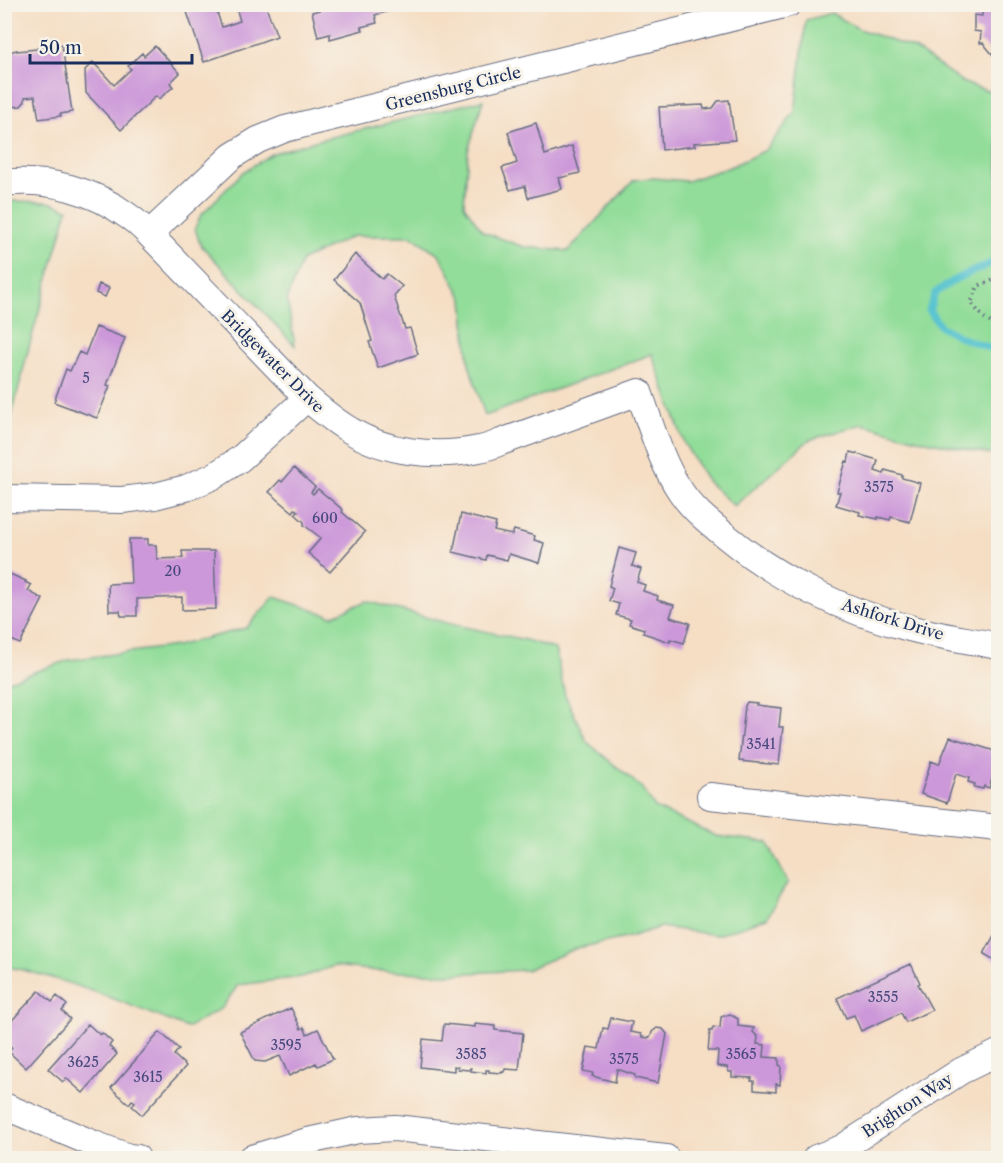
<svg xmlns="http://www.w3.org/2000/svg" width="1003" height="1163" viewBox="0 0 1003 1163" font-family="'Libre Caslon Text',serif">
<rect width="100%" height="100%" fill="#f7f3e8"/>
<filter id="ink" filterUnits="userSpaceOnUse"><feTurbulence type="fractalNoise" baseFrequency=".0167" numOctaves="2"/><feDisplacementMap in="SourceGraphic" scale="12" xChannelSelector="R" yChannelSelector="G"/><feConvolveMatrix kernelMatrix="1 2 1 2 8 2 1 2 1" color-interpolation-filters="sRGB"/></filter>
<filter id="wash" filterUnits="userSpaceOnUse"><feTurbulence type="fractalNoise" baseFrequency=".008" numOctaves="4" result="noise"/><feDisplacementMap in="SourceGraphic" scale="24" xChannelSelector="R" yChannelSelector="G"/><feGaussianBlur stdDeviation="1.35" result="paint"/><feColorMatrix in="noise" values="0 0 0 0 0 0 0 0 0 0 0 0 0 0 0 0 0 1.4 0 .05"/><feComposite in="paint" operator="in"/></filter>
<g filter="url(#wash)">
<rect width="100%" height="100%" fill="#f5dec4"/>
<path fill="#92dd99" stroke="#56867c" stroke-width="1.5" d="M831 13 859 29 915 49 964 83 998 94V456L917 439 862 424 809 440 734 506 708 482 685 445 652 354 485 416 469 364 463 299 439 254 411 236H353L302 260 287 299 295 346 200 244 195 228 201 215 243 172 271 154 311 142 483 100 468 151 464 205 483 232 524 247 568 251 634 180 653 178 687 181 730 167 766 150 795 112 806 20Z
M15 201 49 202 68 209 29 347 5 442 4 202Z
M274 597 332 616 367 601 451 624 526 640 555 649 565 695 587 742 642 788 655 808 716 836 767 842 788 882 767 918 717 935 661 927 626 938 577 948 526 970 449 974 378 971 334 966 302 977 238 985 222 1008 187 1028C128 1004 67 979 5 966V682L69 660 176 646 246 628Z"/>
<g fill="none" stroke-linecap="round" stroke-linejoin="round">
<path stroke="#57c3d0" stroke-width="7" d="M998 260 956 279 935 293 929 310 940 326 962 338 998 351"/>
</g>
<g id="blocks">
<path fill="#cc98d9" d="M208 4H214L222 27 240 21 235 4H265L277 36 204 62 187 12Z
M322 4H389L390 11 375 15 377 23 361 27 363 30 330 39V34L318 37 312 12 323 9Z
M982 4H998V61L983 43H980L981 32 974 31V15L982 16Z
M62 45 72 112 60 114 61 116 39 119 35 96 25 97V101L21 106 11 107 6 103 4 88V53L17 50V51L37 49 38 47 44 46 45 48Z
M155 46 180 73 170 83 173 87 159 99 156 96 121 130 86 93 85 70 93 62 114 85 131 69 128 66 142 53 144 56Z
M729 100 735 140 694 143 695 146 662 150 659 107 703 105 704 109 713 108 718 101Z
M536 123 545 155 572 146 580 173 559 178 562 189 528 198 525 186 510 190 502 168 517 163 508 132Z
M355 254 382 279 387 274 402 286 394 296 405 329 410 328 418 354 378 368 369 342 372 341 360 303 334 280Z
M99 284 109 288 105 297 96 293Z
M96 327 125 338 107 385 110 386 97 418 54 402 66 369 70 371 79 352 85 355Z
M850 452 878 460 875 471 884 474 885 470 902 475V478L920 483 910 522 891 517 890 520 878 517V519L859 515 860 512 836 505 840 492H837L846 461 848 462Z
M294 468 315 487 311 492 313 494 318 489 343 510 342 512 365 532 330 572 308 553 321 538 304 525V522L295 514 298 511 295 509 293 512 269 492 280 480 282 482Z
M461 514 496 523 494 531 512 535 514 530 535 536 534 540 544 543 539 563 509 554 507 560 487 555 486 560 453 552Z
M129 539H148V545H156L157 559 183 558 182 551H214L216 609 182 610V597L137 599V616H121L120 611H109L108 584 131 583Z
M619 548 636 553 632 566 641 569 637 582 645 585 643 591 658 596 657 600 674 605 670 617 690 623 684 643 670 639V642L643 633 644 629 629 624 631 619 616 615 619 604 609 601 613 588 609 586Z
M10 574 26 581 25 582 31 585 28 591 43 599 20 644 7 638 4 642V575L8 577Z
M747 702 757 703 756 705 781 708 779 727H783L779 765 739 761 745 706Z
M950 737 998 752V759L989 788 984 786 983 789 974 787 975 784 968 782 969 778 956 774 947 803 921 794 931 761 939 764Z
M998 928V962L984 954Z
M911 964 920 983 918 984 932 1010 906 1022 901 1013 861 1031 854 1015 846 1018 837 998Z
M39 991 52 1002 57 996 67 1005 62 1011 70 1019 26 1068 9 1052 12 1048 8 1045 4 1049V1029Z
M291 1008 301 1029 304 1027 307 1034 318 1029 333 1059 318 1066 316 1063 289 1076 280 1056 265 1062 255 1061 240 1032Z
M730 1014 738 1019V1026L754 1028 753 1032 758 1037 757 1044 765 1045 764 1057 779 1058V1065L781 1066 780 1085 776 1084V1092L754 1090V1081H751L752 1078 732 1077V1072H729L727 1067 717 1066 718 1051H708L710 1030 712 1031 713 1027 720 1028 721 1017Z
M611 1018 632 1022 630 1032 641 1034 642 1037 648 1038 651 1036 652 1032 657 1028 663 1029 667 1034 658 1083 635 1078V1075L617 1069 615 1082 592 1076 593 1073 583 1071 588 1047 599 1049 603 1028 608 1029Z
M88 1024 100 1035 102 1033 112 1042 109 1046 117 1054 83 1093 66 1078 63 1082 48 1069Z
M444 1024 475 1027V1024L495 1026V1030L523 1033 519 1070 505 1069 504 1072H502V1073L489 1072V1070H486V1073L471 1071V1068H470L469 1070 458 1069V1067L454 1066V1071L420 1067 423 1039 442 1041Z
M160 1032 179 1049 174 1055 186 1066 142 1115 132 1106 135 1102 132 1100 129 1104 111 1088Z"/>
</g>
</g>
<g filter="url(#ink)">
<use href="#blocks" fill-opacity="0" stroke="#676c82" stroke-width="1.5"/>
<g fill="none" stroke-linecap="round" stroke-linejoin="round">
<g stroke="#676c82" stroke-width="28">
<path id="minor" d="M4 183C48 178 93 190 128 216 136 221 143 228 149 234L307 398C320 409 333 420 348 429 385 453 436 458 479 449 486 448 494 445 501 442L639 392C651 425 661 463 681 492 693 510 710 523 727 537 779 580 844 611 909 628 938 636 969 640 998 646
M149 234 232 156 258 140 285 129 788 4
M4 498 122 500 155 496 186 488 214 476 240 459 307 398
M710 796 998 828
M4 1106 94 1144 129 1157 137 1158
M252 1158 308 1141 358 1130 395 1128 666 1158
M816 1158 842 1148 961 1071 998 1053"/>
</g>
<path stroke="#676c82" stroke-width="4" stroke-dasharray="1.5 4.5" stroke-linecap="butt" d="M998 278 978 286 971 303 984 318 998 328"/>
<use href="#minor" stroke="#fff" stroke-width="26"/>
</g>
</g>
<g text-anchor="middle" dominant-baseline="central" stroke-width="6" stroke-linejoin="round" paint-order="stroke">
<g font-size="14" fill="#47497d">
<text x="86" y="378">5</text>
<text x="879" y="487">3575</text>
<text x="325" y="518">600</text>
<text x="173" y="571">20</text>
<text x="761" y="744">3541</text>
<text x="883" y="997">3555</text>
<text x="286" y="1045">3595</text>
<text x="471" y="1054">3585</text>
<text x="741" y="1054">3565</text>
<text x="624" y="1059">3575</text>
<text x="83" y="1062">3625</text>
<text x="148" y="1077">3615</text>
</g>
<g font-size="16" fill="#1b2f5e" stroke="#f7f3e8">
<text transform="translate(453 88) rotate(-14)">Greensburg Circle</text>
<text transform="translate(273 361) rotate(45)">Bridgewater Drive</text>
<text transform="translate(893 619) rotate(17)">Ashfork Drive</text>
<text transform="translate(907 1105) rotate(-33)">Brighton Way</text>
</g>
</g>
<rect width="1003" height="1163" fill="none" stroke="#f7f3e8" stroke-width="24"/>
<path d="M30 54v9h162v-9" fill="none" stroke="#1b2f5e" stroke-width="3"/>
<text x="39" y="54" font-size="18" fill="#1b2f5e" stroke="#f7f3e8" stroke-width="4.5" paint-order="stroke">50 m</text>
</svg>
